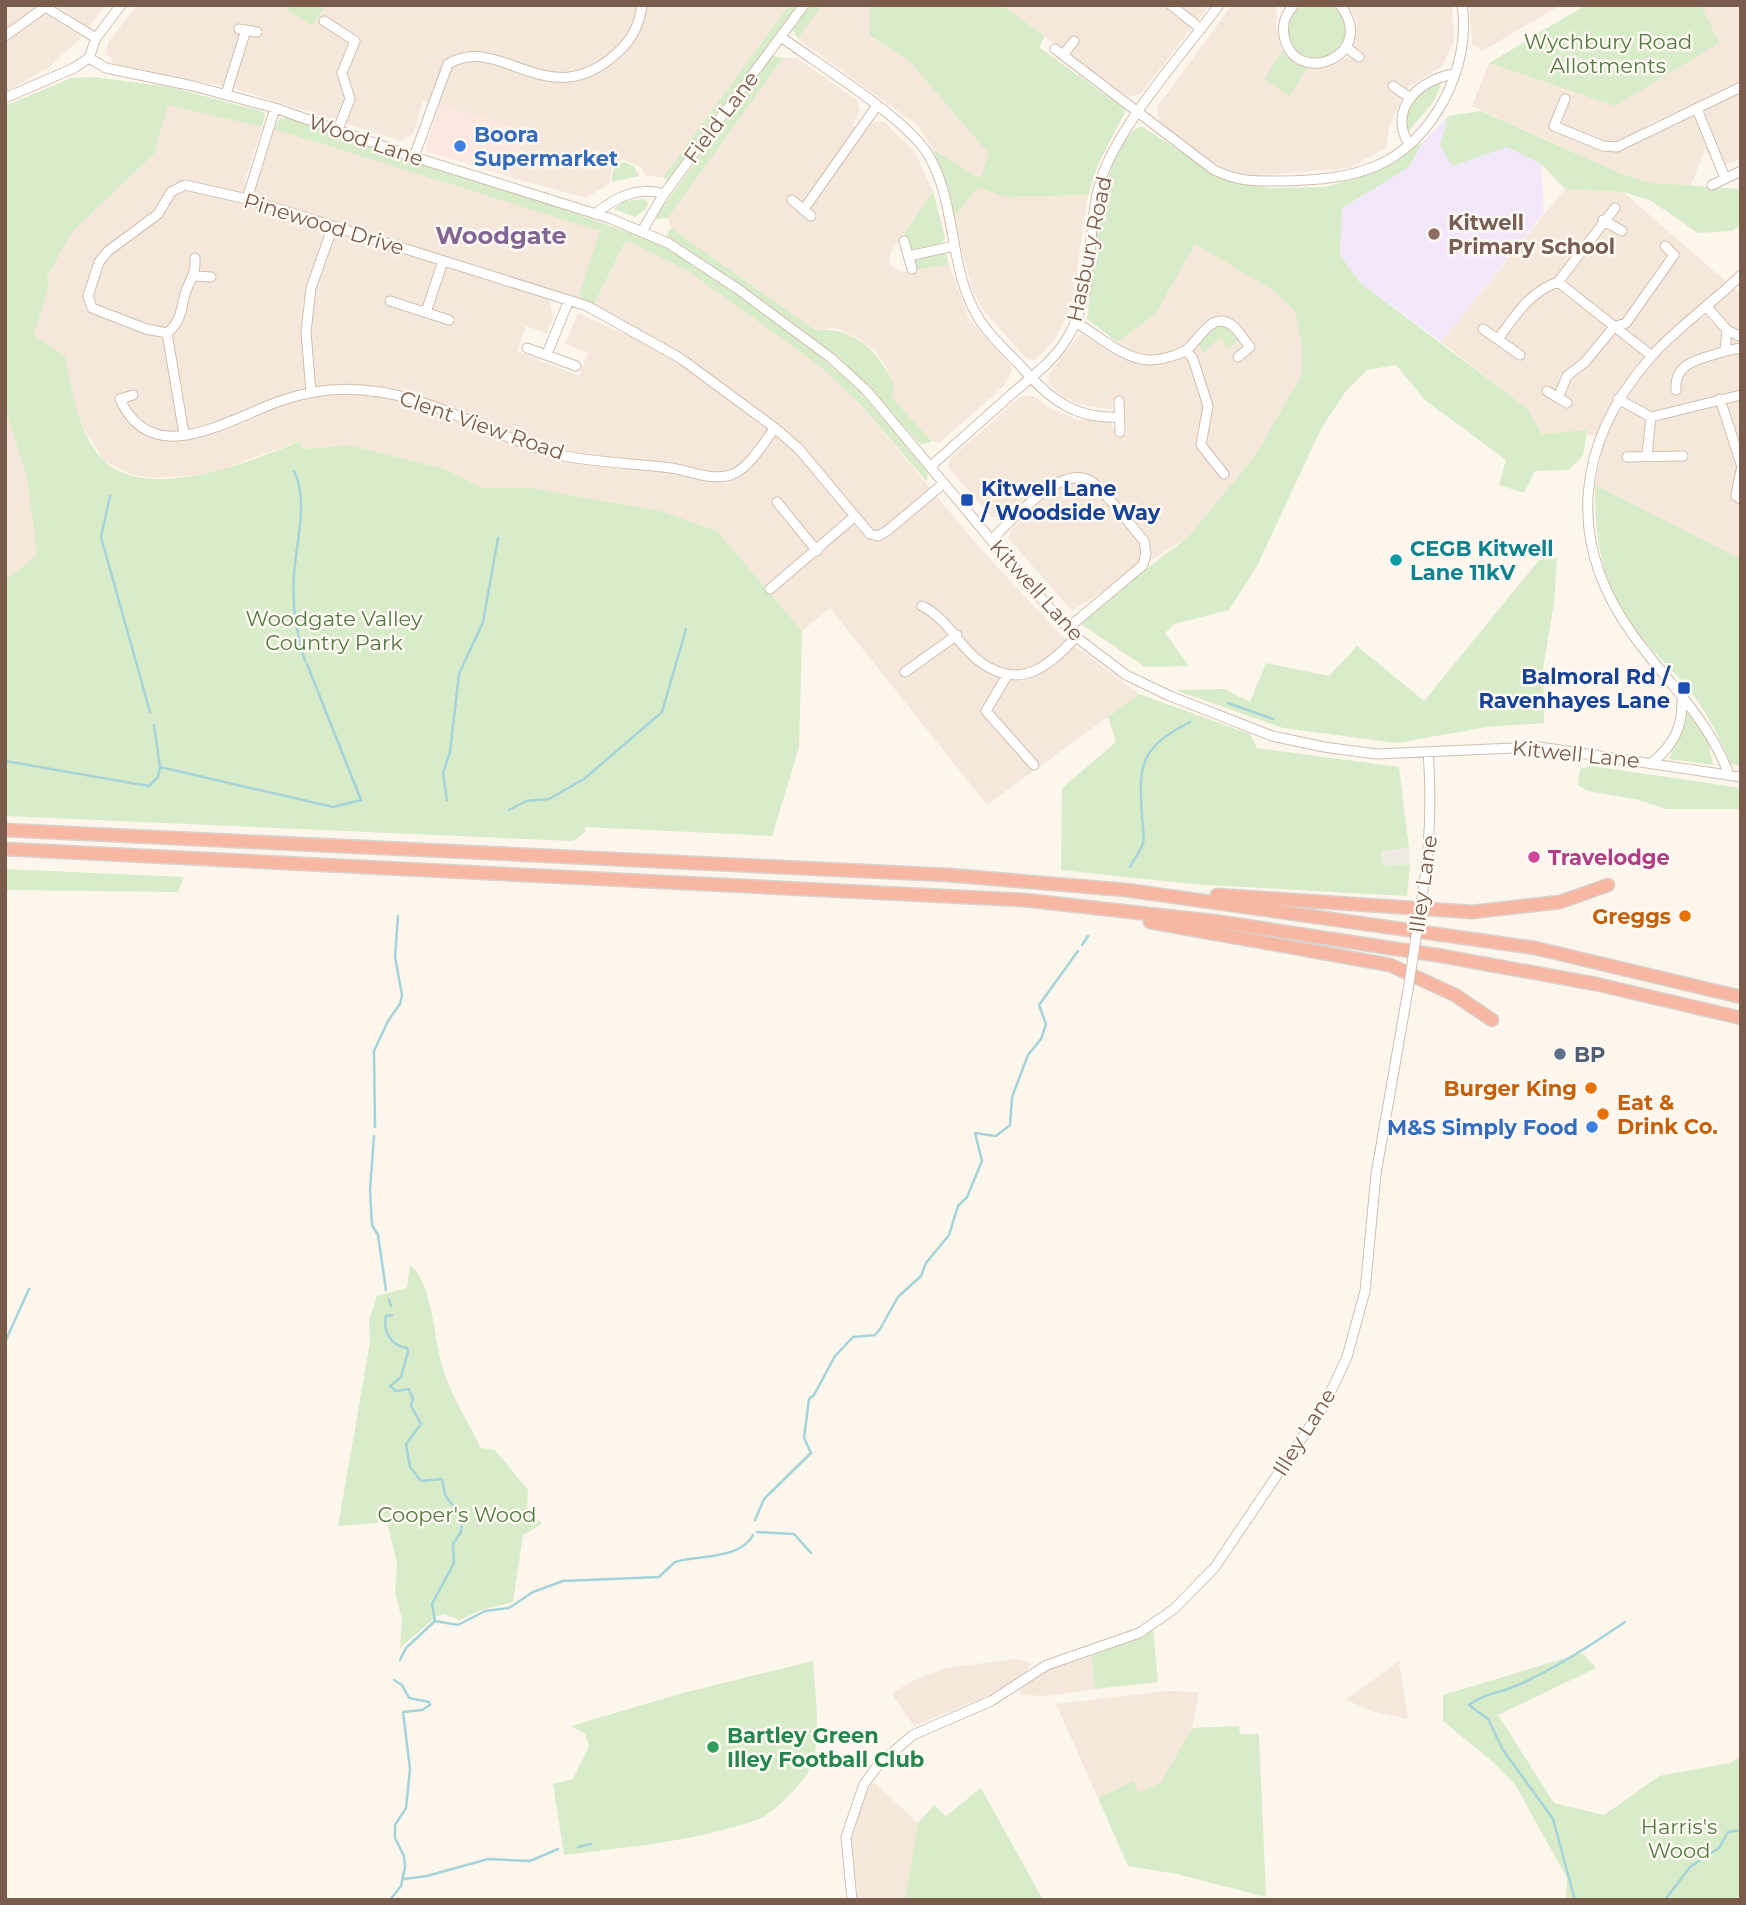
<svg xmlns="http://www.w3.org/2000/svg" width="1746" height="1905" viewBox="0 0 1746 1905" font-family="Montserrat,sans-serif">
<rect width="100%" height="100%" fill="#fdf6ec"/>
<path fill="#f5e8da" d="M5 5H38L45 14 82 37 48 68 5 92Z
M56 5H106L88 27Z
M137 5H789L663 177 645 176 641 167 622 159 612 166 609 184 586 198 510 177 524 131 439 105 423 101 413 134 401 141 236 89 114 64 106 52 109 41Z
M822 5H870V37L908 60 989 154 981 180 934 150 917 125 798 39Z
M1001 5H1209L1141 94 1129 97Z
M1232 5H1273L1277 8 1276 28 1282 51 1265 80 1290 96 1308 66 1335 65 1348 57 1358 61 1354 46 1357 20 1349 8 1352 5H1452L1454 41 1442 66 1408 87 1390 124 1386 148 1349 168 1252 176 1221 167 1160 124 1157 107Z
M1469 5H1561L1482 51 1472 44Z
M1701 5H1741V81L1647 125 1653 136 1741 92V159L1718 167 1705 149 1690 188 1651 183 1622 174 1472 106 1489 63 1615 106 1718 43Z
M783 58H797L857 100 860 111 852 125 865 132 874 121 884 122 915 152 933 192 891 252 889 264 900 272 949 265 969 319 1010 365 1011 372 1004 386 939 443 932 441 891 397 887 367 876 352 855 336 834 328 815 330 671 228 668 218Z
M167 104 262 127 244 183 255 187 274 129 601 231 578 299 508 275 504 285 550 301 553 318 547 334 526 326 517 351 579 376 588 353 565 344 578 313 633 338 680 365 685 356 594 304 626 240 688 271 822 368 861 405 978 546 1061 635 1139 694 987 805 830 608 802 631 717 531 661 511 531 488H483L445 469 349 445 303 449 300 441 218 471 190 476 150 478 130 474 104 461 78 419 65 356 34 335 49 285 47 276 56 257 73 231 154 154Z
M978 187 1004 197 1088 195 1071 308 1053 342 1035 360 1027 359 983 310 973 291 953 218Z
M1565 189 1623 192 1738 292 1741 290V559L1595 485 1605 435 1542 434 1527 408 1441 342Z
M1195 244 1274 291 1295 311 1302 347V374L1255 456 1189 536 1072 611 1008 538 1012 529 1031 511 1023 500 1000 518 991 517 948 467 950 459 1021 396H1033L1052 409 1076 419 1111 422 1115 434H1127L1124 400 1112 401 1113 408 1109 409 1081 405 1063 397 1049 384 1048 375 1080 333 1108 349 1155 315Z
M5 407 27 478 37 555 5 580Z
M1091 1656 1095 1689 1045 1696 1020 1695 1021 1689 1048 1668Z
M1016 1659 1032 1663 1024 1674 983 1698 914 1726 892 1694 908 1683 945 1668Z
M1399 1661 1408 1719 1375 1712 1346 1700Z
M1167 1691 1199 1692 1192 1728 1161 1782 1138 1793 1133 1782 1098 1798 1056 1704Z
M875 1783 918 1823 905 1900H857L851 1838 862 1802 871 1784Z"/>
<path fill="#fde8e0" d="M439 105 524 131 510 177 425 151Z"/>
<path fill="#efe9e4" d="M1409 848 1410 864 1383 866 1381 851Z"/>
<path fill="#f3e8fa" d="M1448 116 1541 164 1544 213 1441 342 1360 283 1340 255 1342 208 1409 167 1423 142Z"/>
<path fill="#d8ecc9" d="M1288 31a29 29 0 1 1 58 0a29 29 0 1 1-58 0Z
M290 5H323L325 6 312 26 287 10Z
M789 5H798L668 181 663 177Z
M809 5H822L798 39 792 29Z
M870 5H1001L1045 36 1039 47 1126 110 1098 165 1088 195 1004 197 978 187 953 218 934 150 980 179 989 154 908 60 870 36Z
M1586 5H1701L1719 43 1615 106 1489 63Z
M1282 51 1308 66 1290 96 1264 80Z
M773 56 783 58 668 218 657 219 656 216Z
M95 77 170 87 262 111 265 115 262 127 168 105 154 154 73 231 47 276 49 285 34 335 65 356C72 389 79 437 104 461 149 503 253 461 300 441L303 449 349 445 445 469 483 488H531L661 511 717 531 802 631 799 748 772 836 585 827V833L573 841 5 816V580L37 555 27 478 5 407V106L71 78Z
M1443 80 1433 103 1408 132C1401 120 1411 98 1421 89 1426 84 1437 83 1443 80Z
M1481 111 1622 174 1651 183 1741 189V225L1732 231 1698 233 1650 200 1623 192 1565 189 1541 164 1507 147 1452 166 1440 146 1448 116Z
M287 117 516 192 658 243 699 267 814 351 858 390 928 470 927 482 861 405 822 368 688 271 626 240 594 304 578 299 600 231 274 129 279 119Z
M1141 126 1225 180 1270 188 1326 187 1371 174 1423 142 1409 167 1342 208 1340 255 1360 283 1527 408 1542 434 1587 430 1583 456 1568 470 1535 471 1524 493 1499 485 1506 460 1425 400 1396 365 1367 370 1346 391 1322 427 1257 566 1229 610 1174 624 1165 633 1189 666 1145 667 1078 622 1189 536 1255 456 1302 374V347L1295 311 1274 291 1195 244 1155 315 1117 342 1087 319C1093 275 1098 146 1141 126Z
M624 162 634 166 639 176 611 182 614 167Z
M933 192 945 237 942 243 914 250 910 248 904 234Z
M644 199 648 202 646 209 635 217 614 209 625 201Z
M671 228 815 330C856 327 880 352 895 388L891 397 932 441 921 445 869 389 809 335 666 236Z
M946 252 949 265 914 270 915 257Z
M1220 324C1231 326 1236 330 1239 340L1228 349 1220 337 1204 353 1198 344Z
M1595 485 1741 559V766L1730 764C1719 735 1706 710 1686 686 1659 655 1626 628 1611 589 1597 554 1595 521 1595 485Z
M1557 558 1554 603 1543 668 1544 723 1487 727 1397 743 1283 728 1175 690 1224 689 1250 702 1266 663 1329 676 1357 646 1424 701 1539 560Z
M1139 694 1250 734 1257 748 1399 767 1409 848 1381 851 1383 866 1410 864 1407 896 1191 884 1061 870 1062 788 1116 742 1108 717Z
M1685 708 1708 740 1713 765 1669 759 1683 728Z
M1592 766 1741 788V809H1666L1639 800 1588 791 1578 785 1580 769Z
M5 869 184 877 178 892 5 890Z
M410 1265C433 1282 434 1342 443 1369 451 1396 469 1423 481 1448L495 1450 528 1490 527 1510 542 1524 523 1535 513 1602 481 1610 460 1620 444 1614 437 1616 400 1648 402 1619 395 1593 397 1563 387 1522 338 1526 370 1342 369 1320 377 1296 407 1288Z
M1153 1629 1158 1682 1095 1689 1091 1656 1142 1637Z
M1582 1653 1596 1668 1498 1715 1554 1803 1604 1815 1659 1776 1730 1763 1741 1757V1900H1566L1567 1878 1516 1786 1493 1762 1443 1721V1695Z
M813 1661C815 1694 821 1730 813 1762 810 1777 773 1814 759 1819 698 1841 629 1847 564 1855L553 1784 573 1779 589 1746 585 1734 571 1726 683 1693Z
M1239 1726 1240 1734H1259L1266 1897 1177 1874 1128 1866 1098 1798 1134 1781 1138 1793 1161 1782 1192 1728Z
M981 1788 1043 1900H905L918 1823 934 1805 946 1816Z"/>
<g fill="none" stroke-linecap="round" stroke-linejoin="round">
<path stroke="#a5d3da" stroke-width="2.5" d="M294 471C309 501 296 542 294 574 292 602 296 634 305 661
M110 496 101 537 150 712
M1228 703 1273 719
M154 725 160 767 333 807 361 800 307 664
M5 761 149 786 158 777 160 767
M447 800 443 773 450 752 459 674 483 622 498 538
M509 810 526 801 549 799 584 779 662 712 686 629
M1130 867C1134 859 1141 850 1143 843 1145 834 1142 823 1142 815 1138 762 1142 747 1190 722
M1082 945 1088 936
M375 1127 374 1051 388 1021 400 1004 402 995 395 957 398 916
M374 1136 370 1190 372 1225 378 1235 386 1290
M389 1300 391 1306
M392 1315 386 1316C382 1332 392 1346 407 1348L408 1352 401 1377 390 1386 396 1391 409 1389 413 1399 411 1406 421 1424 406 1444 410 1467 421 1481 442 1479 445 1495 462 1518 461 1532 453 1544 454 1563 432 1604 435 1621 406 1648 400 1660
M5 1342 29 1289
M755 1520 764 1499 811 1453 804 1438 809 1399 814 1395 835 1356 853 1337 875 1335 880 1329 898 1297 921 1276 926 1263 949 1235 958 1206 967 1197 982 1161 975 1133 996 1136 1010 1125 1012 1097 1028 1055 1041 1039 1046 1024 1039 1005 1078 951
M757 1532 794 1534 811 1553
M435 1621 458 1625 485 1611 509 1608 533 1592 563 1581 659 1577 675 1562C697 1555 740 1560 753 1535
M578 1847 591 1844
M404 1879 427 1876 488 1859 530 1861 558 1849
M390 1900 401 1886 405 1867 404 1856 395 1838V1825L406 1808 410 1769 403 1712 422 1710 430 1705 429 1702 409 1698 402 1685 394 1680
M1575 1900 1553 1819 1503 1750 1488 1719 1469 1705C1484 1693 1501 1693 1518 1685 1556 1668 1591 1645 1625 1622
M1665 1900 1690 1867 1719 1848 1728 1832 1741 1830"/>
<g stroke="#d1beb0" stroke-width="11">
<path id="minor" d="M42 5 96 38
M1171 5 1201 29
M1294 5C1286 13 1282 24 1284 35 1293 90 1380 56 1340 5
M324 21 355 41 342 73 350 99 338 129
M239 29 257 32
M5 36 44 8
M781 37C819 65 908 119 929 156 958 206 948 274 981 322 994 341 1013 357 1028 374 1054 403 1079 419 1119 417
M1346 47 1359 57
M1055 49 1214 170C1243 183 1255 181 1287 181 1317 180 1348 178 1376 166 1434 142 1472 65 1462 5
M1063 55 1074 41
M89 58 106 68 193 86 275 108 414 157 609 218 668 243 738 289 831 358 867 391 1027 583 1076 637 1126 675 1170 696 1272 736 1324 747 1376 754 1539 747 1741 777
M89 58 96 38 121 5
M1393 86 1409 97
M226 94 246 30
M5 98 74 68 89 58
M1565 99 1554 126 1603 146 1617 147 1741 87
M1697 109 1725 178
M1409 144C1387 109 1420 79 1454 74
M414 157 448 64C499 33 544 111 610 59 629 44 639 29 642 5
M1712 185 1741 171
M247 199 275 108
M792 200 811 216
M804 209 876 107
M595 214C616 197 638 186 664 194
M1603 220 1622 231
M642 231 664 194 804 5
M904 241 912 269
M909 256 954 246
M195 276 211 277
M1558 282 1615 208
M390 301 449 320
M1706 306 1727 330
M426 312 443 261
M1076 323C1099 335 1122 359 1149 360 1159 360 1177 356 1186 350 1200 341 1211 309 1233 326 1239 331 1245 341 1250 347L1238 357
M1483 329 1520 355
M167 333C183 320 180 309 186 291 191 278 196 273 195 258
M1741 337 1727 330 1725 351 1741 348
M1499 338C1516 314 1530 292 1558 282L1652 356
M527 348 576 366
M1186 350 1193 359 1208 406 1201 445 1224 474
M547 354 569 300
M1676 390C1674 360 1704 359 1725 351
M1547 391 1558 398
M311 392 306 332 311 288 333 226
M133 395 120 399C153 474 234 415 286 399 316 389 350 387 380 392 444 402 499 439 560 455 596 463 635 463 671 468 691 471 713 482 733 474 751 466 763 443 775 428
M1618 399 1651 417 1741 395
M1720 399 1741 464
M1119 401 1120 432
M1567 403 1558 398 1567 376 1585 362 1614 327 1626 323 1674 255 1665 246
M184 434 167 333 146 329 92 308 88 296 99 262 108 251 158 214 171 192 185 185 247 199 587 306 680 358 775 428 799 449 870 534 878 536 887 531 944 483
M1647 455 1651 417
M1627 457 1683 456
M931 466C958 442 986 417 1014 392 1033 376 1053 361 1066 340 1099 290 1083 225 1104 171 1125 118 1184 52 1219 5
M1741 470 1736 496 1741 499
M777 502 817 551
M991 540C1011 521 1065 459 1093 483 1112 499 1128 522 1144 541L1146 553 1143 565 1068 628
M770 589 854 517
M922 606C948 619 957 644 979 661 1020 692 1049 666 1076 637
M905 672 957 635
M1008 674 986 711 1034 765
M1652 763C1675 743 1683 727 1682 696
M1729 775C1709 719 1666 681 1633 635 1565 541 1576 443 1650 358 1677 327 1712 304 1741 275
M1422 898C1430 848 1432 802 1428 752
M852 1900 846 1837 864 1784 879 1764 913 1735 991 1701 1047 1665 1139 1633 1174 1609 1215 1567 1325 1404 1347 1357 1365 1291 1376 1174 1408 990"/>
</g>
<g stroke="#dad1cd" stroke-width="15">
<path id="highway" d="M5 830 948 875 1126 890 1535 948 1741 997
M5 849 1024 900 1221 922 1442 956 1596 984 1741 1018
M1217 895 1472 912 1560 902 1608 885
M1150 922 1390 965 1455 995 1492 1020"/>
</g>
<use href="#minor" stroke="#fff" stroke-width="9"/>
<use href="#highway" stroke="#f7b7a3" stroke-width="12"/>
<g stroke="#d1beb0" stroke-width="11" stroke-linecap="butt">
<path id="minor-bridge" d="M1408 990 1422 898"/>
</g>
<use href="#minor-bridge" stroke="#fff" stroke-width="9"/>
</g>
<g fill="#3f7fe0" stroke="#fffaf3" stroke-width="2.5">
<circle cx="460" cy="146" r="7"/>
<circle cx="1592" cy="1127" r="7"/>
</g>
<circle fill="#8d6e63" stroke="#fffaf3" stroke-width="2.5" cx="1434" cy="234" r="7"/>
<g fill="#1a4fb4" stroke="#fffaf3" stroke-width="2.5">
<rect x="960" y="493" width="14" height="14" rx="3.5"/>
<rect x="1677" y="681" width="14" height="14" rx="3.5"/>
</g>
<circle fill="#0f9aa8" stroke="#fffaf3" stroke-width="2.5" cx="1396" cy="560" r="7"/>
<circle fill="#d1479c" stroke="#fffaf3" stroke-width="2.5" cx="1534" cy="857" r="7"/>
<g fill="#e8710a" stroke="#fffaf3" stroke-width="2.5">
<circle cx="1685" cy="916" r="7"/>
<circle cx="1591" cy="1088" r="7"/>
<circle cx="1603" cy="1114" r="7"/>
</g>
<circle fill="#5c6f8a" stroke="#fffaf3" stroke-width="2.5" cx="1560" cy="1054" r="7"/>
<circle fill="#2e9e5b" stroke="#fffaf3" stroke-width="2.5" cx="713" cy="1747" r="7"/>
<g text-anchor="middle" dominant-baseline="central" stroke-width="5" stroke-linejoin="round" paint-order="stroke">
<g font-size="21" fill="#537a41" stroke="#fffaf3">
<text x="1608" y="41">Wychbury Road<tspan x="1608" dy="24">Allotments</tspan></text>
<text x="334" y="618">Woodgate Valley<tspan x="334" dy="24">Country Park</tspan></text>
<text x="457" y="1514">Cooper's Wood</text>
<text x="1679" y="1826">Harris's<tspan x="1679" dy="24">Wood</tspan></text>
</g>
<g font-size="21" fill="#7a5c4d" stroke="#fffaf3">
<text transform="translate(721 117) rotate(-53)">Field Lane</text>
<text transform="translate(366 140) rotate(19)">Wood Lane</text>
<text transform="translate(324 224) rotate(17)">Pinewood Drive</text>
<text transform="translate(1089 249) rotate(-78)">Hasbury Road</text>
<text transform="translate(482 425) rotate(19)">Clent View Road</text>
<text transform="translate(1037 590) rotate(48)">Kitwell Lane</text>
<text transform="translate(1576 754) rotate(6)">Kitwell Lane</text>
<text transform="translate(1423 884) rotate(-82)">Illey Lane</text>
<text transform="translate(1304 1432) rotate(-58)">Illey Lane</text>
</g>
<g font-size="21" font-weight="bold" fill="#366cbe" stroke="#fffaf3" text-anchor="start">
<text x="474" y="134">Boora<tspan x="474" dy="24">Supermarket</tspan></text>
<text x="1578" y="1127" text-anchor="end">M&amp;S Simply Food</text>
</g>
<g font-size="21" font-weight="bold" fill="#785e54" stroke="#fffaf3" text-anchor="start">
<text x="1448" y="222">Kitwell<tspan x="1448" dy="24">Primary School</tspan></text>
</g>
<g font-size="21" font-weight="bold" fill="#164399" stroke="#fffaf3" text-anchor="start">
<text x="981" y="488">Kitwell Lane<tspan x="981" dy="24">/ Woodside Way</tspan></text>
<text x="1670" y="676" text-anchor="end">Balmoral Rd /<tspan x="1670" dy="24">Ravenhayes Lane</tspan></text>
</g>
<g font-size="21" font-weight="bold" fill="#0d838f" stroke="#fffaf3" text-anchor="start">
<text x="1410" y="548">CEGB Kitwell<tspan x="1410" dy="24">Lane 11kV</tspan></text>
</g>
<g font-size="21" font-weight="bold" fill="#b23c85" stroke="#fffaf3" text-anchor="start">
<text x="1548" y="857">Travelodge</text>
</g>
<g font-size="21" font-weight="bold" fill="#c56008" stroke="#fffaf3" text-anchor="end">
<text x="1671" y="916">Greggs</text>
<text x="1577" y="1088">Burger King</text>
<text x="1617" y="1102" text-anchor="start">Eat &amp;<tspan x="1617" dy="24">Drink Co.</tspan></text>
</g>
<g font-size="21" font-weight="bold" fill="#4e5e75" stroke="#fffaf3" text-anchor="start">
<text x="1574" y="1054">BP</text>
</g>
<g font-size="21" font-weight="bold" fill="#27864d" stroke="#fffaf3" text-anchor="start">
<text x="727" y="1735">Bartley Green<tspan x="727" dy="24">Illey Football Club</tspan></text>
</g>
<g font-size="24" font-weight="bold" fill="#846695" stroke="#fffaf3">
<text x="501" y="235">Woodgate</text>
</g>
</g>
<rect width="1746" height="1905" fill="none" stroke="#7a5c4d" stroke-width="14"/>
</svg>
